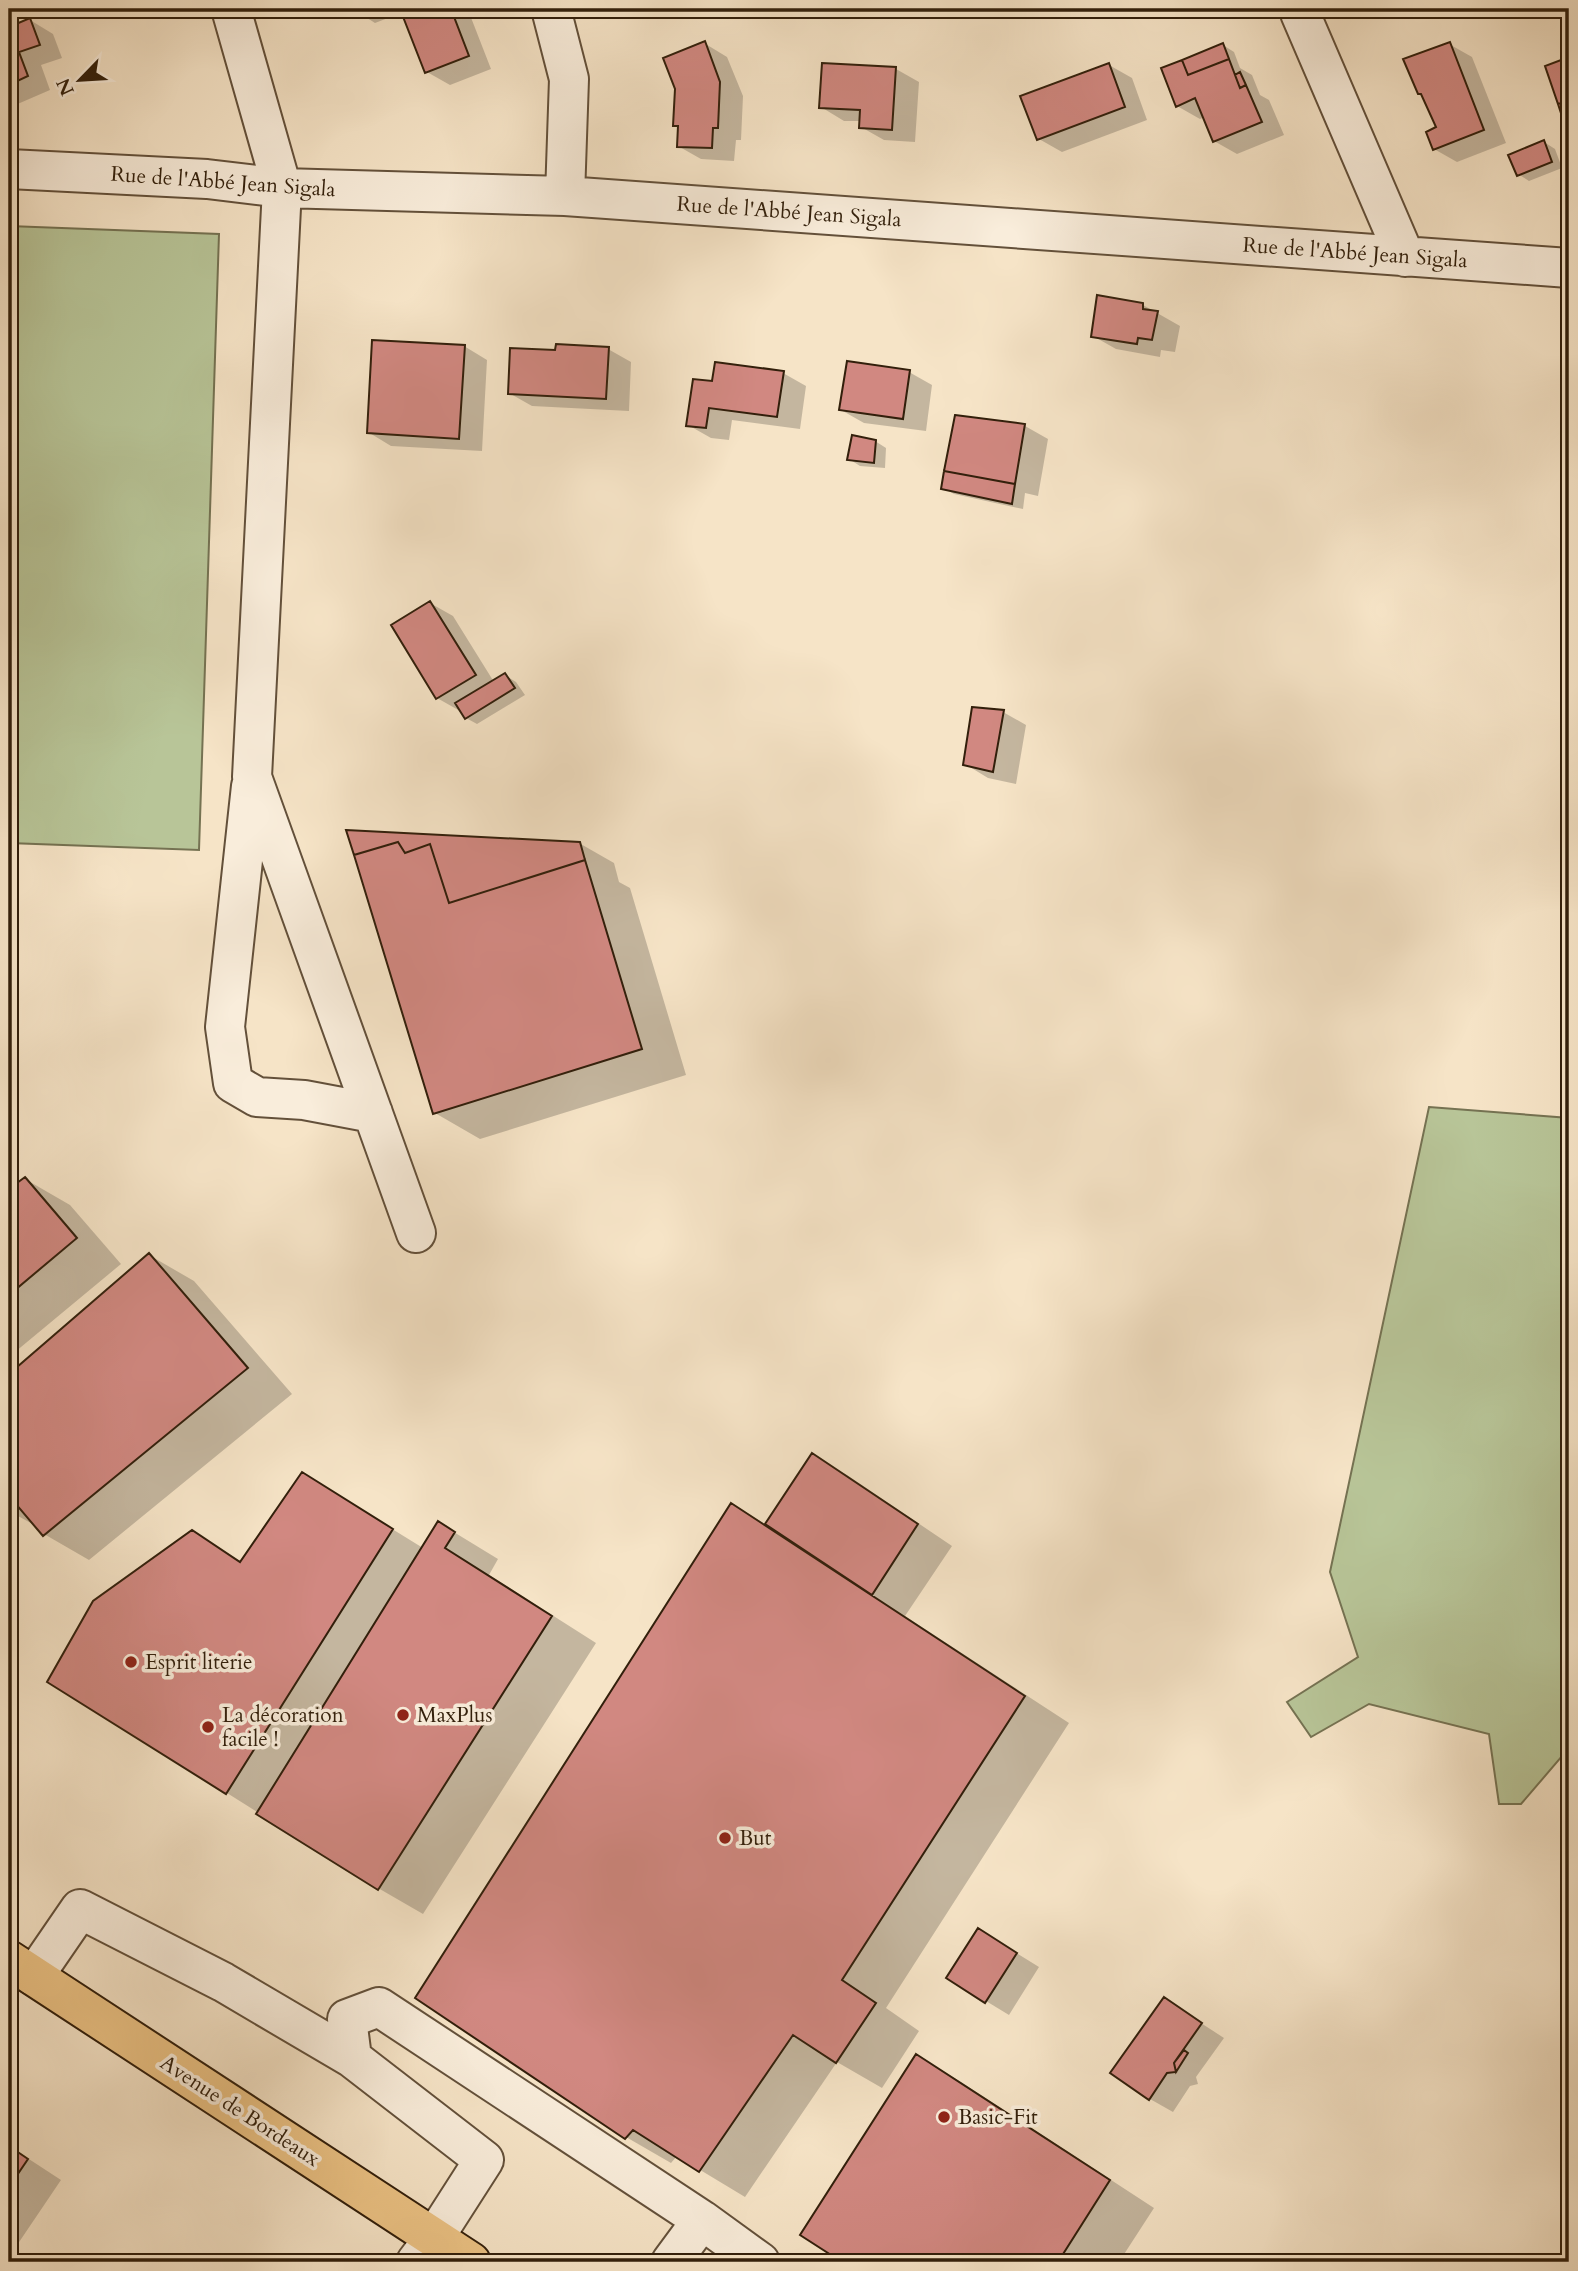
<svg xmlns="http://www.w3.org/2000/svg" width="1578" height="2271" viewBox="0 0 1578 2271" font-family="Cardo,serif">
<rect width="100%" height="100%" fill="#f6e4c7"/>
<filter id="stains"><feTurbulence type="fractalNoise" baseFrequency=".00286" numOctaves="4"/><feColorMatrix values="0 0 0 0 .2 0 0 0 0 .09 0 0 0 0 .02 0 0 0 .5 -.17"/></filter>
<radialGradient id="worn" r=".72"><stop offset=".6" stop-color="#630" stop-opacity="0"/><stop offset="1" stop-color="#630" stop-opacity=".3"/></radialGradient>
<path fill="#b8c598" stroke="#757252" stroke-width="2" d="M9 226 219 234 199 850 9 843Z
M1429 1107 1569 1118V1748L1521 1804H1499L1489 1734 1369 1704 1311 1737 1287 1702 1358 1657 1330 1572Z"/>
<path fill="#0003" d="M362 9H384L388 18 375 23 364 16Z
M402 9H478L479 11 470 15 491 69 450 85 427 72Z
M30 20 53 34 62 58 41 65 50 90 13 106 9 103V29Z
M704 43 727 57 743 96 741 140H736L734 161 701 159 678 146 679 127 675 125Z
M1449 44 1472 57 1506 143 1457 162 1434 149Z
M1223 45 1234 52 1240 68 1252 75 1260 95 1269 100 1284 135 1237 154 1214 141 1205 117 1200 119 1177 106Z
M1109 65 1132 78 1147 120 1062 152 1039 139Z
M896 69 919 82 915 142 884 140 861 127V121H844L821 107Z
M1544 142 1555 149 1562 168 1529 181 1518 174Z
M1143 305 1180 326 1175 352 1161 350 1160 357 1116 349 1093 336Z
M464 346 487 360 482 451 391 446 368 432Z
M608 349 631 362 629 411 532 406 509 393 557 352Z
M909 372 932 385 926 431 864 423 841 410Z
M783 373 806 386 800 429 732 420 729 440 711 438 688 425 714 383Z
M957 417 1025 426 1048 439 1038 496 1025 493 1023 509 954 494 943 488Z
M875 441 886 448 885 468 860 466 849 459Z
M430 603 453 616 494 682 505 675 516 682 525 695 477 724 466 718 460 711 437 698Z
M1003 712 1026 725 1016 784 988 778 965 764Z
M579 843 614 863 619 882 630 888 686 1075 480 1139 435 1113Z
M25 1179 70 1205 121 1264 9 1357V1191Z
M149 1255 194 1281 292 1394 89 1560 44 1534 38 1527 18 1516 9 1523V1376Z
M813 1456 847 1475 952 1546 905 1616 1069 1723 886 2008 919 2031 882 2088 837 2062 745 2197 677 2156 671 2163 626 2137 732 1505 767 1525Z
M303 1474 423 1548 439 1523 498 1559 489 1575 596 1643 423 1914 378 1888 49 1681 192 1532 242 1562Z
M979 1930 1039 1967 1009 2015 986 2001Z
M1164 1999 1224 2038 1196 2077 1198 2084 1190 2086 1173 2112 1150 2099Z
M916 2056 961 2082 1154 2208 1119 2262H845L802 2235Z
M9 2146 61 2180 9 2257Z"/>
<path fill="#d18881" stroke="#321f0b" stroke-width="2" d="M360 9H376L378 12 363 17Z
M400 9H451L469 56 425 73Z
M30 18 40 45 19 52 28 76 9 85V27Z
M705 41 720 82 718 128H713L712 148 677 147 678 126H673L675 89 663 58Z
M1450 42 1484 130 1433 150 1426 132 1436 127 1421 94H1418L1403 59Z
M1223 43 1229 59 1188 75 1182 60Z
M1569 57V101L1558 104 1545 66Z
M1229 59 1240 88 1246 85 1262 122 1213 142 1195 98 1176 107 1161 68 1182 60 1188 75Z
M822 63 896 67 892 130 859 128 860 110 819 108Z
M1109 63 1125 107 1037 140 1020 96Z
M1240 72 1246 85 1240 88 1235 75Z
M1569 101V138L1558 104Z
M1544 140 1552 162 1517 176 1508 155Z
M1097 295 1143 303V309L1158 311 1152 340 1138 338 1137 344 1091 337Z
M372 340 465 345 459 439 367 433Z
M556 344 609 347 606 399 508 394 510 348 555 350Z
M847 361 910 370 903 419 839 410Z
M715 362 784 371 777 417 709 408 706 428 686 426 693 379 712 381Z
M955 415 1025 424 1015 484 944 471Z
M852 435 876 440 874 463 847 460Z
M944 471 1015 484 1012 504 941 489Z
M430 601 476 675 436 699 391 625Z
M505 673 515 688 465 719 455 703Z
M972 707 1004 710 993 772 963 765Z
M346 830 580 842 585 860 449 903 430 844 405 853 398 842 354 855Z
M398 842 405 853 430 844 449 903 585 860 642 1049 433 1114 354 855Z
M25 1177 77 1238 9 1295V1189Z
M149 1253 248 1368 43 1536 9 1496V1374Z
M812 1453 918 1524 872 1595 765 1524Z
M302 1472 393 1529 226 1794 47 1682 93 1601 192 1530 240 1562Z
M731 1503 1025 1696 842 1980 876 2003 836 2063 793 2035 699 2172 633 2130 625 2139 415 1998Z
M438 1521 455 1532 445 1548 552 1616 378 1890 256 1814Z
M978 1928 1017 1953 985 2003 946 1978Z
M1164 1997 1202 2023 1174 2063 1176 2072 1167 2073 1149 2100 1110 2073Z
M1184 2050 1188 2053 1176 2072 1174 2063Z
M916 2054 1110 2180 1058 2262H842L800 2235Z
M9 2146 28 2159 9 2187Z"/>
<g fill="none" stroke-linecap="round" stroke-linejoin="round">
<g stroke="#63503a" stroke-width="42">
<path id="minor" d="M231 9 282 188 252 777 416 1233
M551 9 569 79 565 196
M1300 13 1405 257
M9 169 207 179 282 188 565 196 1569 268
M251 786 225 1027 233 1083 257 1097 304 1100 373 1113
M34 1976 80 1909 223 1982 352 2058
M702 2220 760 2262
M416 2262 434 2238 484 2160 352 2058 347 2019 379 2007 702 2220 671 2262"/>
</g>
<g stroke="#321f0b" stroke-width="42">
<path id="major" d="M9 1960 471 2262"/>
</g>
<use href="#minor" stroke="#f9eddb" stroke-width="38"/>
<use href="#major" stroke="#ebc284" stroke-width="38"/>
</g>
<g fill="#8f2418" stroke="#f9eddb" stroke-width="2.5">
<circle cx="131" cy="1662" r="7"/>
<circle cx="403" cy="1715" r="7"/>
<circle cx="208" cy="1727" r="7"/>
<circle cx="725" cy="1838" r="7"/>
<circle cx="944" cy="2117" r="7"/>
</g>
<g text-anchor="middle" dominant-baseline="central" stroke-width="7" stroke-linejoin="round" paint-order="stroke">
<g font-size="21" fill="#321f0b" stroke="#f9eddb">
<text transform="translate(223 182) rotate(4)">Rue de l'Abbé Jean Sigala</text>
<text transform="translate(789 212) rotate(4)">Rue de l'Abbé Jean Sigala</text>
<text transform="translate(1355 253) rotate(4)">Rue de l'Abbé Jean Sigala</text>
<text transform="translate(240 2111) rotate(33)">Avenue de Bordeaux</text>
</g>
<g font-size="21" fill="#321f0b" stroke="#f9eddb" text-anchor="start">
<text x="145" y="1662">Esprit literie</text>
<text x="222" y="1715">La décoration<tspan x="222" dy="24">facile !</tspan></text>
<text x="417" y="1715">MaxPlus</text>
<text x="739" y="1838">But</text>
<text x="958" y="2117">Basic-Fit</text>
</g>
</g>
<rect width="1578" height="2271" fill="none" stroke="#f6e4c7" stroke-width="35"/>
<rect x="10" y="10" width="1557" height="2250" fill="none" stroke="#321f0b" stroke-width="3.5"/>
<rect x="18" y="18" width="1543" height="2236" fill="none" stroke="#321f0b" stroke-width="2"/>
<g transform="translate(80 80) rotate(245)" stroke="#f9eddb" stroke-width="5" paint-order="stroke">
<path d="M0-5L12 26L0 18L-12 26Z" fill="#321f0b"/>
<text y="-10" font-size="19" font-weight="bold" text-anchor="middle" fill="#321f0b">N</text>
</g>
<rect width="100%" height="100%" filter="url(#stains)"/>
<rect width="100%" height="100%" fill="url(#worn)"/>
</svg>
